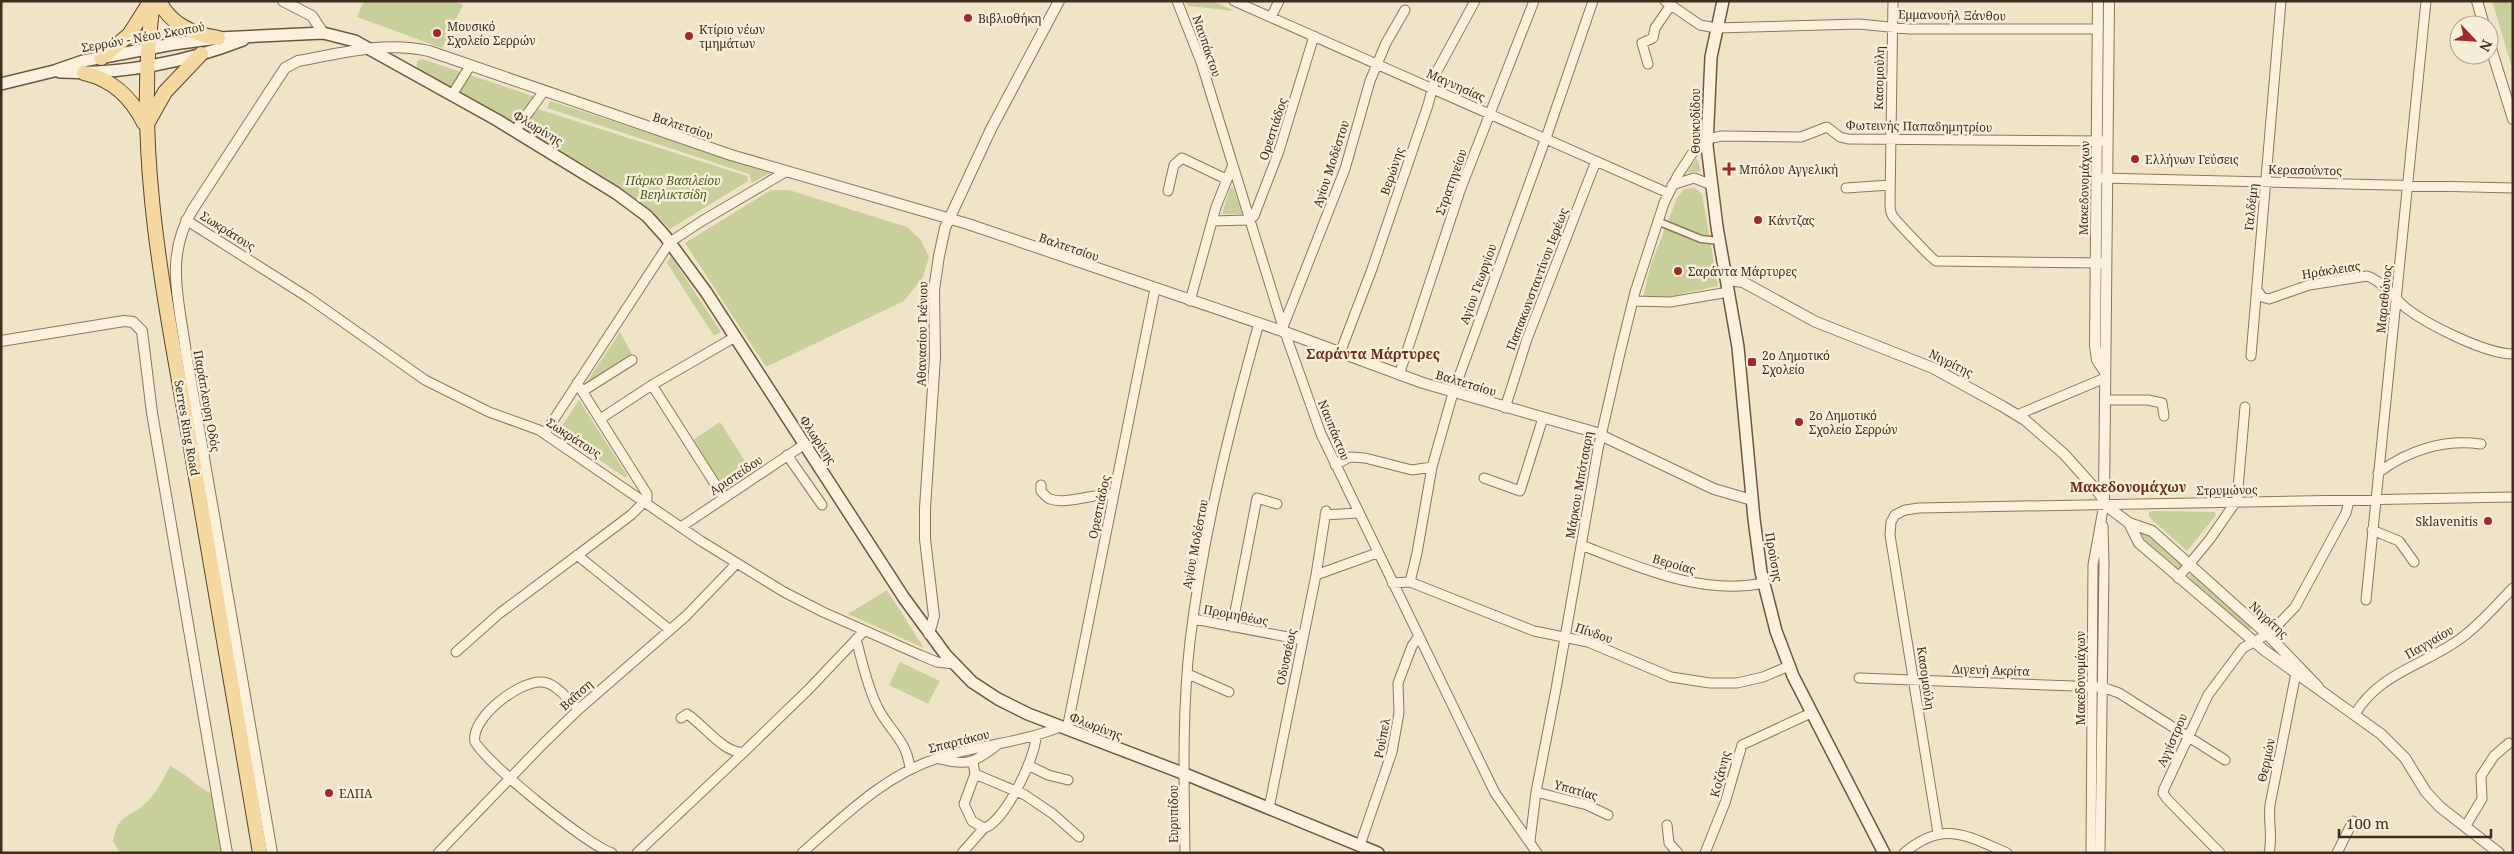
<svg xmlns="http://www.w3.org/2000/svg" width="2514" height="854" viewBox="0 0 2514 854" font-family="'Noto Serif',serif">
<rect width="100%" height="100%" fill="#f0e4c8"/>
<path fill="#c9cf9b" d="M364 1H454L463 5 442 48 357 17Z
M1186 1H1212L1235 11 1188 6Z
M2492 1H2513V71Z
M422 59 536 97 517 124 417 68V61Z
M550 101 772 172 752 183 749 174 547 108Z
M535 108 747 176 748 181 670 229C628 185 572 159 521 128Z
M1697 158 1701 171 1688 173 1687 172Z
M1233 187 1242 214H1222L1230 188Z
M1695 188 1702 194 1718 286C1692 291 1668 298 1642 300L1651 264 1677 198 1684 189Z
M771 190H789L907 227 920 239 929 257 923 277 904 301 766 367 685 243Z
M671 256 721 332 714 336 667 263Z
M620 332 633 356 584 386Z
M579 400 627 475 626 478 558 432Z
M720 422 752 472 727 488 723 486 693 440Z
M2154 511 2214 512 2216 515 2187 551 2149 517V512Z
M2142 530 2184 565 2180 570 2146 541 2140 532Z
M2192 573 2253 626 2249 630 2188 577Z
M887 590 924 648 848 614Z
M900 662 940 681 928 704 889 685Z
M170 766C187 774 197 787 214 795L223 853H120L113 841C119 811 129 820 147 802 157 792 163 779 170 766Z"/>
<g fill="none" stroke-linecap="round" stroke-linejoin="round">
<g stroke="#8d765c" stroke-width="9">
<path id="pedestrian" d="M1657 221 1701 239 1720 241"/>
</g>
<g stroke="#8d765c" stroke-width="11">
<path id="minor" d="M1177 1 1201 62 1283 327 1321 434 1495 793 1537 853
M1234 1 1668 193
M1665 1 1700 25 1716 28 1859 24 1909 29H2098
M1893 1 1890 203C1890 207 1890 211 1892 215 1894 219 1933 260 1936 261L2103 263
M1271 17 1279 1
M1648 64 1642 43 1653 38 1655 28 1671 5
M452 95 470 66
M515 131 544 91
M2101 178 2513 188
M1672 185 1694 178 1712 185
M1846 188 1890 185
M1168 191 1174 165 1182 158 1226 179
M186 220 309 298 425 380 489 412 539 430 701 541 784 592 823 612 920 655 937 662 954 664
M1212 221 1249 220 1254 216 1279 151 1314 36
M2257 290 2262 297 2269 299 2309 285 2367 276C2382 281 2394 298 2406 308 2428 325 2486 354 2513 354
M1190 301 1216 207 1232 167
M1633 301 1670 302 1729 292
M1283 327 1345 169 1370 81 1386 43 1405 10
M1340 353 1372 269 1428 105 1437 71 1475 1
M2251 356 2281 1
M1399 375 1461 188 1534 1
M652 385 724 498
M583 391 632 360
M2105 400H2148L2162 403 2164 416
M1505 408 1527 339 1596 161
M2017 415 2105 378
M600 419 652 385 735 337
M545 433 670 242 702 221 787 171
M787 455 822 505
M1335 465 1350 457 1365 458 1412 470 1432 467
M2378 473C2408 450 2444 439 2481 444
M1484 478 1520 491 1543 418
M1041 485V491C1043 493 1047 498 1050 499 1065 505 1096 493 1114 494
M1325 515 1357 513
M681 527 805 444
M2372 530 2399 541 2414 562
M1581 545C1639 567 1700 596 1764 583
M577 555 670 630
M1316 575 1377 553
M2178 578 2210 539 2237 500 2245 407
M1410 582 1417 553 1432 467 1453 393 1547 135 1593 1
M1392 583 1410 582 1534 631 1588 642 1671 677 1710 683H1737L1763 677 1789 666
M2366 600 2426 1
M1194 619 1303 640
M1232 627 1257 498 1277 504
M856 639C862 661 867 686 877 706 888 730 907 739 910 769
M456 652 500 613 631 515 647 499V494L577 383
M1188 674 1229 692
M1859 678 2102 687 2119 693 2225 760
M579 709C567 700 557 683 542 682 520 680 470 718 475 742 489 765 587 845 612 853
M2355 714C2379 674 2421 666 2457 641 2478 627 2495 606 2513 588
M681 718 687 714C703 724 725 755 744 752L809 689 864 631
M1067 729 1155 289
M940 759C967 766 974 763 996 746
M973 762 975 774 964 804 972 821 984 828C1004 823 1036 757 1036 736
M1028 765 1048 775 1068 780
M975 774 1025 795 1053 814 1079 837
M1536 792 1587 805 1608 815
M1269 808 1316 575 1326 511
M1667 825 1669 843 1678 853
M2465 827 2482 799 2481 776 2494 756 2509 743
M1938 833 1890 535 1891 522 1895 515 1905 510 1919 508 2513 497
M1530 841 1536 792 1556 689 1598 449 1620 353 1635 292 1664 203 1678 175 1701 140 1722 136 1801 137 1827 127 1840 137 1848 139 2107 141
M1360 845 1392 752 1399 713 1398 683 1412 646 1419 636
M438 853 542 745 579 709 686 616 737 563
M637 853 744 752
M802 853C844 816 885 775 938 758 978 745 1020 743 1060 727
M962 853 984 828
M1185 853C1184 782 1182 711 1190 641 1203 534 1230 427 1259 323
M1705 853 1725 803 1742 745 1811 713
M1904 853C1943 820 1965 835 2007 853
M2091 853 2093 565 2104 504
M2100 853 2104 565 2103 526
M2220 853 2167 799 2163 793 2164 789 2208 695 2243 648 2271 632 2295 607 2346 513 2349 501
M2269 853C2273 836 2268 822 2270 805L2296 673
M2337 853 2353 821"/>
</g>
<g stroke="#8d765c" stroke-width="12">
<path id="tertiary" d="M283 1 312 16 323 33
M2098 1 2095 346 2097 360 2105 372
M2477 1 2484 25
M2489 42 2513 119
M1727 280 1743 282 1816 322 1933 368 2002 406 2025 420 2064 454 2098 492 2104 500V504L2129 523 2152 531 2268 635 2318 687
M1 341 124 321 133 322 142 331 152 413 227 853
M2104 500 2109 1
M2129 523 2139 543 2264 650 2381 734 2405 758 2426 792 2440 807 2499 853
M929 634 934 616 925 539V508L935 357 934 290 939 256 945 228 991 129 1059 1
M272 853 186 353C179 300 164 257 193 209L285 68 298 61C341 53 385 41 429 51L731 155 968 224 1285 332 1423 383 1594 432 1714 489 1752 500"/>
</g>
<g stroke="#6f573f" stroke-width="14">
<path id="secondary" d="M1723 1 1711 57 1707 146 1717 227 1738 347 1754 519 1761 572 1776 631 1793 676 1884 853
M60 72C120 75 187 62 243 40
M1 84 54 71 83 61 173 44 218 38 323 33 355 41 497 120 616 193 647 216 665 236 706 292 904 598 945 654 972 682 998 699 1028 714 1185 774 1378 853"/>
</g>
<g stroke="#5b4430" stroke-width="16">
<path id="primary" d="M153 1C133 152 165 300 191 448 215 582 237 718 260 853
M159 1C171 25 193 34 218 38
M101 58 129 35 150 2
M84 73C113 80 131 97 144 123
M147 124 165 92 201 54"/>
</g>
<use href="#pedestrian" stroke="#faf1dc" stroke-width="6"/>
<use href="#minor" stroke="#faf1dc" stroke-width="9"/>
<use href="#tertiary" stroke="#faf1dc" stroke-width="10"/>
<use href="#secondary" stroke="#faf1dc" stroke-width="11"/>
<use href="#primary" stroke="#f3d9a0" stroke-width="14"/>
</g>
<g fill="#9e2a2b" stroke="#f7eed8" stroke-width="2">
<circle cx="968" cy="18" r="5"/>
<circle cx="437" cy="33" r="5"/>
<circle cx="689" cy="36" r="5"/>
<circle cx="2135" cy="159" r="5"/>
<path d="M1726.5 161.5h5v5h5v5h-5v5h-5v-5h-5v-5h5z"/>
<circle cx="1758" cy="220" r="5"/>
<circle cx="1678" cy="271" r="5"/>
<rect x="1747" y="357" width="10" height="10" rx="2.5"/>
<circle cx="1799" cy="422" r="5"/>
<circle cx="2488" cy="521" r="5"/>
<circle cx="329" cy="793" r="5"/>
</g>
<g text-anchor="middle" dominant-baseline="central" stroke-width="5" stroke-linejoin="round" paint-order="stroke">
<g font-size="12" fill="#3d2e20" stroke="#f7eed8">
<text transform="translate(1952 15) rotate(1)">Εμμανουήλ Ξάνθου</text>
<text transform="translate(143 37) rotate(-10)">Σερρών - Νέου Σκοπού</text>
<text transform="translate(1207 46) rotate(71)">Ναυπάκτου</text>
<text transform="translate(1879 78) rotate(-89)">Κασομούλη</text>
<text transform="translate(1456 85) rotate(24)">Μαγνησίας</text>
<text transform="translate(1695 121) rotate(-90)">Θουκυδίδου</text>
<text transform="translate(683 126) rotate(18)">Βαλτετσίου</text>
<text transform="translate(1919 126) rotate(1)">Φωτεινής Παπαδημητρίου</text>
<text transform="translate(538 128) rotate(31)">Φλωρίνης</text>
<text transform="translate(1273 129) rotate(-72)">Ορεστιάδος</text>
<text transform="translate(1331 164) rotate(-72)">Αγίου Μοδέστου</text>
<text transform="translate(2305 170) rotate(1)">Κερασούντος</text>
<text transform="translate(1392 171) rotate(-71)">Βερώνης</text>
<text transform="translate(1451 182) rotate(-70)">Στρατηγείου</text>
<text transform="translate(2084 188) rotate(-89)">Μακεδονομάχων</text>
<text transform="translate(2251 207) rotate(-84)">Γαλδέμη</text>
<text transform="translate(228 231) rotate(32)">Σωκράτους</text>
<text transform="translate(1069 247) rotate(19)">Βαλτετσίου</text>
<text transform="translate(2331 270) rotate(-9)">Ηράκλειας</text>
<text transform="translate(1537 279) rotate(-69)">Παπακωνσταντίνου Ιερέως</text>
<text transform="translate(1478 284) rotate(-70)">Αγίου Γεωργίου</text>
<text transform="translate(2384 299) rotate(-84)">Μαραθώνος</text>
<text transform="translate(922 334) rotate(-89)">Αθανασίου Γκένιου</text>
<text transform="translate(1951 363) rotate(26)">Νιγρίτης</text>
<text transform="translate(1466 383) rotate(17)">Βαλτετσίου</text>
<text transform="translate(207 401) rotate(80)">Παράπλευρη Οδός</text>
<text transform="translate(187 428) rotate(80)">Serres Ring Road</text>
<text transform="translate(1334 430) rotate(68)">Ναυπάκτου</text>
<text transform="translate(574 438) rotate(33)">Σωκράτους</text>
<text transform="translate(818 440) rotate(57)">Φλωρίνης</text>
<text transform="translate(736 475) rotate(-34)">Αριστείδου</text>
<text transform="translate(1579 485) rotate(-80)">Μάρκου Μπότσαρη</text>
<text transform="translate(2227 490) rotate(-1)">Στρυμώνος</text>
<text transform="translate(1099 507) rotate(-78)">Ορεστιάδος</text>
<text transform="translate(1195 544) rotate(-79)">Αγίου Μοδέστου</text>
<text transform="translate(1774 557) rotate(80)">Προύσης</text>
<text transform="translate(1674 564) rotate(16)">Βεροίας</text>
<text transform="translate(1236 615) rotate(11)">Προμηθέως</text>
<text transform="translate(2269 620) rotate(43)">Νιγρίτης</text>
<text transform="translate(1594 633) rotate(19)">Πίνδου</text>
<text transform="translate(2429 642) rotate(-30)">Παγγαίου</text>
<text transform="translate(1286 657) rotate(-78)">Οδυσσέως</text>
<text transform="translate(1991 670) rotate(2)">Διγενή Ακρίτα</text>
<text transform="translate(1926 678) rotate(82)">Κασομούλη</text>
<text transform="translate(2080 678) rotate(-90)">Μακεδονομάχων</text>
<text transform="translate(576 695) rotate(-42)">Βαΐτση</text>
<text transform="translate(1096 726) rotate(21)">Φλωρίνης</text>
<text transform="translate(1382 738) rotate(-79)">Ρούπελ</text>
<text transform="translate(2172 740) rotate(-66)">Αγγίστρου</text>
<text transform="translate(959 741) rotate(-14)">Σπαρτάκου</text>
<text transform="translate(2266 760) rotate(-78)">Θερμών</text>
<text transform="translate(1720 774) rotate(-75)">Κοζάνης</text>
<text transform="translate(1576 790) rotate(16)">Υπατίας</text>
<text transform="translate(1173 814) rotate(-90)">Ευρυπίδου</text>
</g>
<g font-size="12" fill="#3d2e20" stroke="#f7eed8" text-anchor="start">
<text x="978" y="18">Βιβλιοθήκη</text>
<text x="447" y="26">Μουσικό<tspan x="447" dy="14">Σχολείο Σερρών</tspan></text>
<text x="699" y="29">Κτίριο νέων<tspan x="699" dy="14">τμημάτων</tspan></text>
<text x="2145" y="159">Ελλήνων Γεύσεις</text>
<text x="1739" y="169">Μπόλου Αγγελική</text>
<text x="1768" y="220">Κάντζας</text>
<text x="1688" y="271">Σαράντα Μάρτυρες</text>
<text x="1762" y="355">2ο Δημοτικό<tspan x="1762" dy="14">Σχολείο</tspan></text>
<text x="1809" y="415">2ο Δημοτικό<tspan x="1809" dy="14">Σχολείο Σερρών</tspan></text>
<text x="2478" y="521" text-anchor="end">Sklavenitis</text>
<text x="339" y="793">ΕΛΠΑ</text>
</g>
<g font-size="12" font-style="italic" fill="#4d5a26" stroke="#f7eed8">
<text x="673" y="180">Πάρκο Βασιλείου<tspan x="673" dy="14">Βεηλικτσίδη</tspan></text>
</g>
<g font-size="14" font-weight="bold" fill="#6b2e1e" stroke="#f7eed8">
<text x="1373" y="353">Σαράντα Μάρτυρες</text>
<text x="2128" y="486">Μακεδονομάχων</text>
</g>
</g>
<rect width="2514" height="854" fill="none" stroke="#3d2e20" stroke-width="5"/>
<g transform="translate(2474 40) rotate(115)"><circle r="24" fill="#f7eed8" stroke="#ada18e"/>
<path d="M0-4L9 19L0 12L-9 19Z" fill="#9e2a2b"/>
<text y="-8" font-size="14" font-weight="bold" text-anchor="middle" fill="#3d2e20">N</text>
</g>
<path d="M2339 829v8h152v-8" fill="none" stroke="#3d2e20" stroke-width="2.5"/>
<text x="2346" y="829" font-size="15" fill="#3d2e20" stroke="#f7eed8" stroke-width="4" paint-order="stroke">100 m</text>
</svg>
